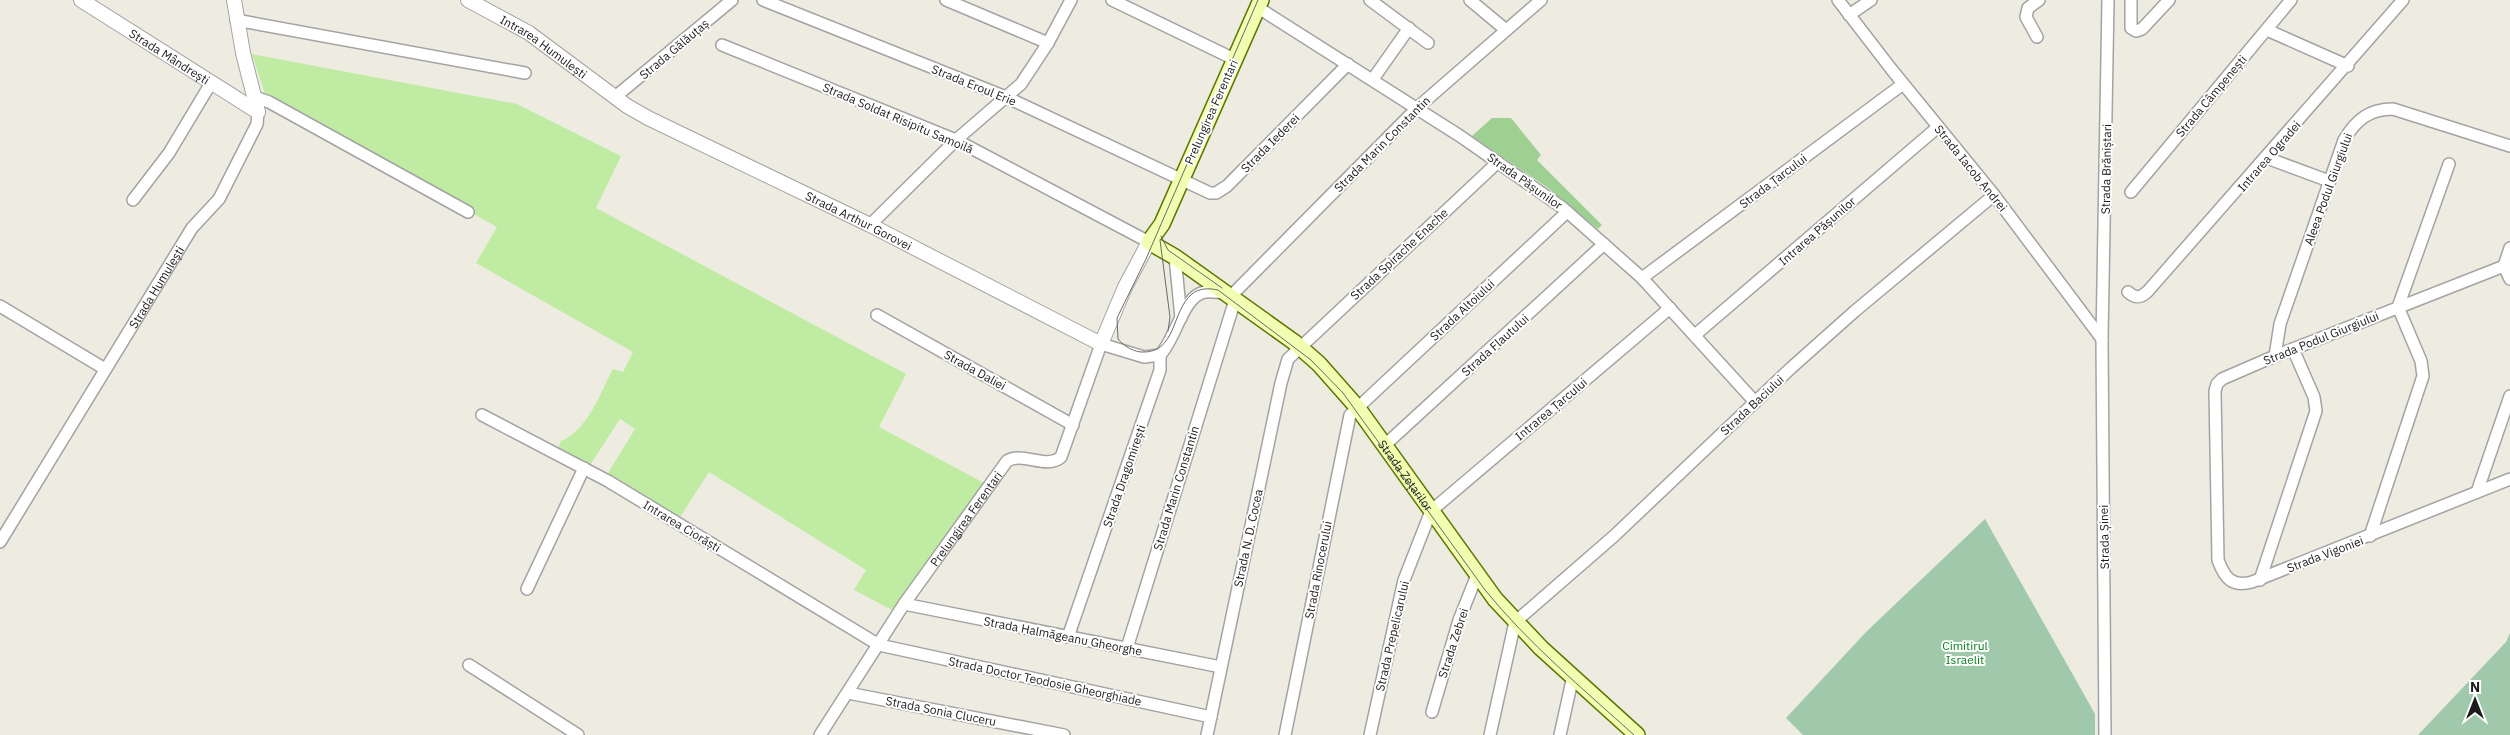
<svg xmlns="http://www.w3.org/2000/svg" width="2510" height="735" viewBox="0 0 2510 735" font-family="'IBM Plex Sans',sans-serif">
<rect width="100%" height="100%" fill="#eeebe1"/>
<path fill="#bfeca2" d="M252 54 517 104 621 156 596 208 906 374 879 427 984 483 892 610 854 590 866 570 709 472 680 517 608 473 635 429 620 419 590 465 558 448 561 441C588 430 600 393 613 369L623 372 633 352 476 263 497 227 266 97Z"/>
<path fill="#9ed092" d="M1492 118H1511L1541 155 1537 160 1602 225 1598 229 1548 188 1472 136Z"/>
<path fill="#a0c8ab" d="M1985 519 2095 714V735H1803L1786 718 1867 631Z
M2510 633V735H2418L2506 642Z"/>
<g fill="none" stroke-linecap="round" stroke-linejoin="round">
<g stroke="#a3a3a3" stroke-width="14">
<g id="minor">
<path d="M763 0 1006 97 1210 193H1216L1227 186 1348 64"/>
<path d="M946 0 1048 43"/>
<path d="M1112 0 1234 59"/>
<path d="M1370 0 1428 43"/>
<path d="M1470 0 1506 30"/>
<path d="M1838 0 1892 70 1994 195 2102 339"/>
<path d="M2131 0V28L2136 31 2142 29 2169 0"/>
<path d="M1257 7 1460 136 1563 208 1642 278 1755 402"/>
<path d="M1849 15 1871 0"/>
<path d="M236 20 525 73"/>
<path d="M2267 30 2348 66"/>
<path d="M2037 37 2026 17 2028 8 2039 0"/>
<path d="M722 45 956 140 1149 242"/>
<path d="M1373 79 1409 28"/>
<path d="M255 97 269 102 468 212"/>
<path d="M615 97 732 0"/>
<path d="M2267 158 2329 181"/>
<path d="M2131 192 2291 0"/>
<path d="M133 200 169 153 211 83"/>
<path d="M870 225 956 140 1021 84 1048 43 1071 0"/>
<path d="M1175 257 1181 318"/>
<path d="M2504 266 2275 356 2222 379 2217 384 2215 391 2218 560C2225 579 2232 587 2252 582L2510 479"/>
<path d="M2504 266 2510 248"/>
<path d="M2504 266 2510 279"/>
<path d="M1642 278 1903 84"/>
<path d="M2128 292C2136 299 2141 298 2148 291L2403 0"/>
<path d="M1230 297 1417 108 1541 0"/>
<path d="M0 306 105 369"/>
<path d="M877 315 1073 425"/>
<path d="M1695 335 1938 127"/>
<path d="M2275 356 2280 324 2344 140C2356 120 2369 109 2393 109L2510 146"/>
<path d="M482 415 608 481 879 645 1211 717"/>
<path d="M1385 445 1604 244"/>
<path d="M2477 492 2510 396"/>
<path d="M2370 536 2423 376 2421 361 2398 307 2449 164"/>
<path id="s1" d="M0 542 192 228 219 199 257 124 258 112"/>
<path d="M2260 580 2316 411 2314 397 2293 349"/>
<path d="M527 589 584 468"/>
<path d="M904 604 1221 667"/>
<path d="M1068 637 1160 370V355"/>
<path d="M1127 648 1235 300"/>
<path d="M469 665 578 735"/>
<path d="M848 693 1064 735"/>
<path d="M1432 712 1459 620 1477 575"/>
<path id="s2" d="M820 735 904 604 1007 461C1023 451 1046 470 1061 457L1101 344 1144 357 1160 355C1176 339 1183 295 1205 292 1212 291 1219 293 1225 293"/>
<path d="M1207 735 1281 383 1288 359 1498 162"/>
<path d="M1285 735 1350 415 1567 212"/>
<path d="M1370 735 1404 580 1431 511 1670 308"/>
<path d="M1490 735 1515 622 1614 536 1791 368 1855 311 1994 195"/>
<path d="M1560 735 1573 676"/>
<path d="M2105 735 2102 339 2108 0"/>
</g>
</g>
<g stroke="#a3a3a3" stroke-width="16">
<g id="tertiary">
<path id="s3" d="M81 0 258 112"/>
<path d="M234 0 243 53 258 112"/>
<path id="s4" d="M468 0 529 33 627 106 648 118 870 225 1101 344 1125 287 1149 242"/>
</g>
</g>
<g stroke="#5d7600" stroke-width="18">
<g id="secondary">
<path id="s5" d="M1261 0 1162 224 1149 242 1175 257 1294 342 1319 364 1357 407 1495 599 1541 648 1637 735"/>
</g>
</g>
<use href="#minor" stroke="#fff" stroke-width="11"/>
<use href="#tertiary" stroke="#fff" stroke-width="14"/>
<use href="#secondary" stroke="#f1fdb0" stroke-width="15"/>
<path stroke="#6a6a6a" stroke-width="1" d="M1258 0 1146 259 1117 318 1118 339C1124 346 1132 351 1141 352 1177 354 1171 311 1192 294 1199 288 1209 288 1218 290L1311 360 1343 393 1485 590C1529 644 1582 688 1634 735
M1161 236 1168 250 1222 288
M1160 240 1170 317 1168 331"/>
</g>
<g text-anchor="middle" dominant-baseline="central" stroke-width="4" stroke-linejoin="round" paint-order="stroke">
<g font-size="12" fill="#1c1c1c" stroke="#fff">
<text stroke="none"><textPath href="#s4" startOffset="89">Intrarea Humulești</textPath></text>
<text transform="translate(674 49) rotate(-40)">Strada Gălăuțaș</text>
<text stroke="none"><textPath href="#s3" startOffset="105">Strada Mândrești</textPath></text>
<text transform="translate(974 85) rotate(22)">Strada Eroul Erie</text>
<text transform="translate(2211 96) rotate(-50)">Strada Câmpenești</text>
<text transform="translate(1211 112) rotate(-66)">Prelungirea Ferentari</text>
<text transform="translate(898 118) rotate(23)">Strada Soldat Risipitu Samoilă</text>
<text transform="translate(1270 143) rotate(-45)">Strada Iederei</text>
<text transform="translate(1382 144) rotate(-45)">Strada Marin Constantin</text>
<text transform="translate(2269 156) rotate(-49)">Intrarea Ogradei</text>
<text transform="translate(1971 168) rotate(51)">Strada Iacob Andrei</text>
<text transform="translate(2106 169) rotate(-89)">Strada Brăniștari</text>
<text transform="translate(1525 181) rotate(35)">Strada Pășunilor</text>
<text transform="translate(1773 181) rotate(-37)">Strada Țarcului</text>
<text transform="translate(2328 189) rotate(-70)">Aleea Podul Giurgiului</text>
<text stroke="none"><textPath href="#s4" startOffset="450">Strada Arthur Gorovei</textPath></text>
<text transform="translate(1817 231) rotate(-41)">Intrarea Pășunilor</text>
<text transform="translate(1399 254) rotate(-43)">Strada Spirache Enache</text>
<text stroke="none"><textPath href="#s1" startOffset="299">Strada Humulești</textPath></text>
<text transform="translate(1462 310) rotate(-43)">Strada Altoiului</text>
<text transform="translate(2321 338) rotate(-22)">Strada Podul Giurgiului</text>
<text transform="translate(1495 345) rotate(-42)">Strada Flautului</text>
<text transform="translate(975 370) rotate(29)">Strada Daliei</text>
<text transform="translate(1752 405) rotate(-43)">Strada Baciului</text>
<text transform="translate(1551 409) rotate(-40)">Intrarea Țarcului</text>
<text stroke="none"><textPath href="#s5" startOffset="618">Strada Zețarilor</textPath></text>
<text transform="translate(1124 476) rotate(-71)">Strada Dragomirești</text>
<text transform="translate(1176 488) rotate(-73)">Strada Marin Constantin</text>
<text stroke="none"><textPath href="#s2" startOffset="261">Prelungirea Ferentari</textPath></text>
<text transform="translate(682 526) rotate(31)">Intrarea Ciorăști</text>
<text transform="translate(2104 537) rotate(-91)">Strada Șinei</text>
<text transform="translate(1248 538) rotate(-78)">Strada N. D. Cocea</text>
<text transform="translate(2325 554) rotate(-21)">Strada Vigoniei</text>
<text transform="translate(1318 570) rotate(-79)">Strada Rinocerului</text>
<text transform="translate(1063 636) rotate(11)">Strada Halmăgeanu Gheorghe</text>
<text transform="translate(1392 636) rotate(-77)">Strada Prepelicarului</text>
<text transform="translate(1453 643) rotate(-72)">Strada Zebrei</text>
<text transform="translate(1045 681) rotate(12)">Strada Doctor Teodosie Gheorghiade</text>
<text transform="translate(941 711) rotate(11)">Strada Sonia Cluceru</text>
</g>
<g font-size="12" fill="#057f1c" stroke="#fff">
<text x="1965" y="645">Cimitirul<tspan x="1965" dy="14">Israelit</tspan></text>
</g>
</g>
<g transform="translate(2475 700)" stroke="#ffffff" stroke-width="4" paint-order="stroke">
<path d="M0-4L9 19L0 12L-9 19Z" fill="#1c1c1c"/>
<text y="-8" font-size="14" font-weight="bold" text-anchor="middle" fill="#1c1c1c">N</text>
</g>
</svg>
